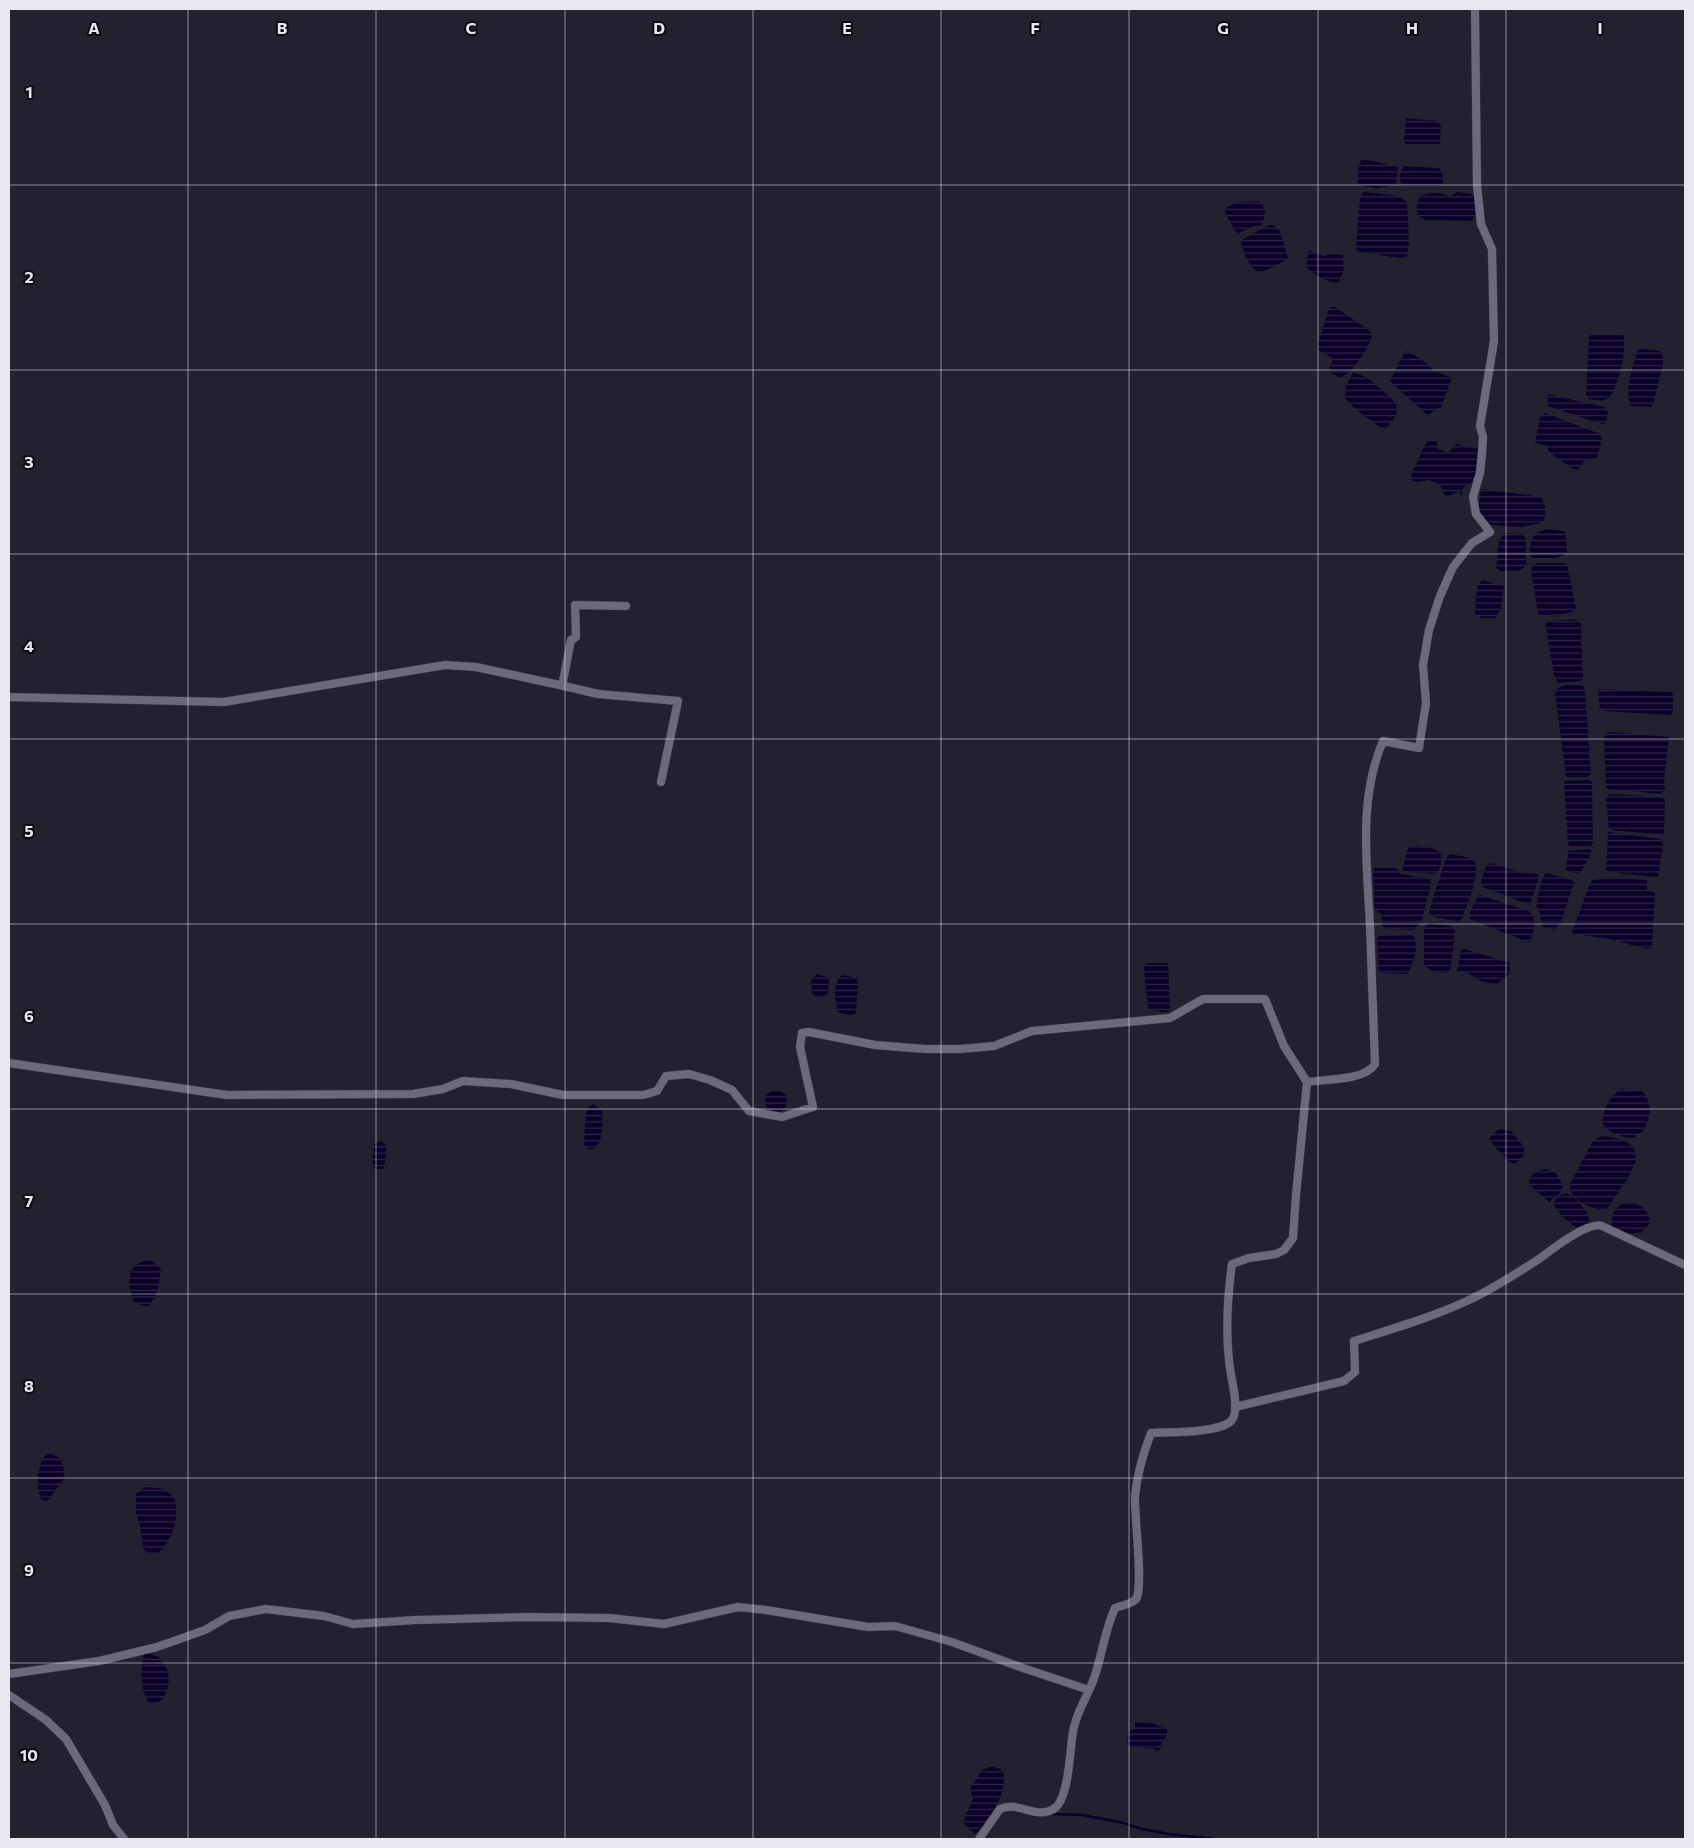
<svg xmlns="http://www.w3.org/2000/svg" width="1694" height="1848" viewBox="0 0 1694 1848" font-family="Commissioner,sans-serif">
<defs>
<pattern id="water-rules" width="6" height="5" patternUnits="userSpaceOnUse" patternTransform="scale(1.25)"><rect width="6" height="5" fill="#0b0028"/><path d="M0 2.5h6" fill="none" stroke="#2f2548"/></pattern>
</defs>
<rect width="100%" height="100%" fill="#22212f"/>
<path fill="url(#water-rules)" d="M1406 118 1438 121 1441 126 1440 144H1406L1404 141Z
M1361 160H1368L1398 167 1396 185 1377 188 1361 186 1358 184V169Z
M1404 166 1439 168C1443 173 1444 180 1442 186H1404C1397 182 1399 171 1404 166Z
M1364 192 1399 196 1407 202 1409 243 1407 257 1400 258 1359 252 1356 249 1360 197Z
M1457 192 1472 194C1477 201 1477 214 1472 221L1425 220C1413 216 1416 205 1420 196 1430 193 1441 191 1450 197Z
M1259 201C1267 207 1266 218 1261 226H1254L1238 233 1235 231 1225 212V208L1237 202Z
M1269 225H1274L1280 231 1288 259 1261 273C1250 270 1243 252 1241 242L1243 239Z
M1309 250 1323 256 1333 254 1343 255C1344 264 1344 276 1338 283 1324 281 1316 276 1306 267Z
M1330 307H1335L1370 331 1372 335C1370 347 1352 374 1340 378L1331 373 1329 368 1334 359 1320 351 1317 347 1328 311Z
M1593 334 1623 335C1628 345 1618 392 1608 398 1603 402 1595 400 1589 399L1586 395 1589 336Z
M1642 349 1661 351 1663 358V364L1654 401 1651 407 1631 406C1624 394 1633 363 1638 350Z
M1407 351 1421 359 1433 370 1452 378 1441 407 1427 415 1390 381 1404 353Z
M1353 373C1367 373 1385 394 1396 403 1400 413 1391 424 1384 430L1354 408 1345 398 1346 385Z
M1547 394 1604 407 1608 412 1606 423 1603 424 1595 422 1548 406Z
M1545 413 1600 434 1602 438 1597 458 1586 459 1578 470 1573 469 1550 453 1546 446 1535 443 1540 417Z
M1433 439 1437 443 1438 449 1448 453 1456 444 1476 448 1480 446 1476 478 1473 479 1470 485 1464 486 1460 498V491L1448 496 1444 495 1440 484 1428 480 1418 482 1412 480 1411 475 1427 441Z
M1484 489 1541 497C1546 504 1547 514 1543 522 1525 529 1506 527 1487 524L1478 510 1481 490Z
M1548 529 1564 531 1566 535 1567 554 1556 558H1534L1531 557C1529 551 1530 538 1536 534 1539 531 1544 530 1548 529Z
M1504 533H1513L1524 536 1526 539V565L1521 570 1503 572 1496 568 1499 541Z
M1539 563H1564L1567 564 1576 608 1574 611 1564 614 1541 616 1538 613 1531 570 1532 565Z
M1482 580 1504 586 1501 608 1495 618H1481L1475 614C1476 604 1474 588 1482 580Z
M1575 619 1580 622 1581 625 1583 678 1582 681 1558 683 1554 675 1545 622Z
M1578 684 1583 685 1585 690 1591 774 1587 777H1566L1555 694C1558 683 1569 685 1578 684Z
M1598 689 1671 692 1673 695V712L1670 715 1604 711 1600 710Z
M1612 732 1669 737 1664 779 1665 788 1661 794 1608 789 1606 787 1604 737 1606 733Z
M1589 780 1592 782 1593 843 1591 846 1571 847 1568 844 1564 783 1565 781Z
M1611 794 1662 797 1665 799 1664 835 1612 830 1609 828 1606 799 1608 795Z
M1608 832 1661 839 1663 844 1658 876 1656 877 1623 874 1606 870Z
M1418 845 1434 849 1441 853V863L1438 873 1433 874 1402 871 1408 848Z
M1590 849 1592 852 1581 872 1579 874 1566 871 1568 851Z
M1450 854C1457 856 1468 856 1473 860 1483 867 1466 908 1462 919L1457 921 1434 917 1431 916 1429 911 1446 858Z
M1490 863 1522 873 1538 874V880L1530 905 1483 887 1481 881 1486 866Z
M1374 868H1397L1400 874 1430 879 1431 884 1422 920 1414 930 1386 929 1382 926 1381 914 1375 909 1373 872Z
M1546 873 1570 879 1574 882 1561 922 1555 930 1544 928C1538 921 1544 916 1536 906L1542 879Z
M1607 877 1647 880V890L1655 893 1652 948 1647 949 1610 939 1574 934 1572 931 1574 926 1590 884 1592 880 1602 879Z
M1480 895 1528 911 1533 916 1535 924 1530 943 1470 919V912L1478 896Z
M1431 923 1452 926 1455 931 1451 966 1448 973H1436L1424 966V930L1427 924Z
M1411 935 1414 936C1419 950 1413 962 1408 974L1380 973 1379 971 1377 938 1379 936Z
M1465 949 1510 963V973L1497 984C1490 983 1480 982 1474 977 1467 972 1465 970 1457 972L1461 950Z
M1148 963H1168L1170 1010 1166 1012 1148 1010 1144 968V965Z
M817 974 829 978 828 993 824 997 816 998 812 993 811 980Z
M842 975 857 978 858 984 856 1013 853 1015H847L838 1012C835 1001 832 984 842 975Z
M1621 1089 1642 1091C1655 1105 1651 1128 1634 1138 1620 1137 1611 1135 1602 1123 1604 1109 1609 1097 1621 1089Z
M765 1101a11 11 0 1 1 22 0a11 11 0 1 1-22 0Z
M593 1104 602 1110C603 1123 604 1139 594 1149H588L584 1144 586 1112 588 1108Z
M1499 1129 1511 1131 1524 1147V1155L1516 1163H1510L1489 1140 1491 1136Z
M1601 1136C1661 1141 1629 1175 1610 1205L1606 1209C1596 1211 1575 1202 1571 1192 1570 1190 1570 1185 1570 1184L1593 1141Z
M381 1141 385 1144C387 1151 386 1162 383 1169H376L372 1166 374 1144Z
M1546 1169 1556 1173 1563 1185 1561 1192 1549 1202 1529 1184C1530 1173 1536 1171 1546 1169Z
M1567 1193C1576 1199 1591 1212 1589 1223 1586 1225 1581 1228 1577 1227 1571 1226 1555 1209 1553 1203 1557 1198 1560 1194 1567 1193Z
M1626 1202C1640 1203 1648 1208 1650 1223L1642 1232 1625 1234 1612 1226C1611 1215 1615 1206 1626 1202Z
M143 1261H152L161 1269 157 1293 149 1306 135 1304C128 1288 124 1269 143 1261Z
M48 1452 60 1458C71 1484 59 1480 50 1499L45 1501 41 1499C35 1483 37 1465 48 1452Z
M145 1487C155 1488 167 1487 173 1497 182 1511 172 1541 160 1551 157 1554 153 1554 149 1554L143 1548 140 1526 136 1514V1494Z
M147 1653 159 1657C162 1662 166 1666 168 1672 170 1685 167 1704 150 1704 140 1692 140 1669 144 1654Z
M1135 1722 1152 1723 1167 1729C1168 1739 1163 1738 1161 1744 1161 1746 1161 1748 1159 1750L1156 1751 1155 1749 1136 1747 1128 1745 1127 1741 1129 1731 1135 1729Z
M989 1767C993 1767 998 1767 1001 1770 1013 1783 987 1827 975 1834L964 1824 965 1817 973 1799 970 1789 982 1770Z"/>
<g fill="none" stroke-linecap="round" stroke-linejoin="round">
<path stroke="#0b0028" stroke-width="2.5" d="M1053 1814 1081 1815 1120 1822 1142 1829 1169 1834 1214 1839"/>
<g stroke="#3c3b47" stroke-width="9">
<path id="minor" d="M626 606 575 605 576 637 571 640 563 681 564 686 598 694 678 701 661 782
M9 697 224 702 445 665 476 667 564 686
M9 1063 227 1095 413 1094 443 1089 463 1081 511 1084 563 1095H643L657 1091 666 1076 689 1074 710 1080 732 1090 749 1111 782 1117 813 1107 800 1047 802 1033 809 1032 875 1045 925 1049H960L994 1046 1032 1031 1170 1018 1203 999H1265L1284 1046 1307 1082
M1235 1407 1344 1381 1355 1372 1354 1341C1392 1329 1433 1317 1469 1300 1493 1289 1517 1273 1539 1259 1551 1250 1588 1221 1602 1226L1685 1265
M9 1674 99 1661 157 1647 205 1630 229 1616 266 1609 324 1616 353 1624 416 1620 528 1617 609 1618 664 1624 738 1607 766 1610 868 1627 895 1626 952 1642 1020 1667 1089 1690
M9 1695 46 1720 66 1739 105 1805 113 1825 124 1839
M979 1839 1000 1809C1018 1800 1037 1821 1055 1808 1068 1798 1070 1755 1072 1738 1074 1717 1085 1701 1093 1681 1102 1657 1104 1632 1115 1608 1121 1605 1131 1605 1136 1599 1144 1587 1134 1515 1135 1496 1137 1474 1143 1454 1151 1433 1170 1432 1216 1433 1230 1422 1240 1415 1233 1385 1231 1375 1225 1339 1227 1300 1232 1264L1249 1258 1276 1254 1284 1250 1293 1238 1296 1195 1307 1082C1325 1079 1365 1081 1375 1064 1373 1018 1372 972 1370 926 1367 864 1358 799 1383 741L1419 748 1426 703 1423 665 1429 630 1440 596 1453 567 1472 543 1490 532 1476 514 1473 497 1480 473 1482 453 1483 437 1480 426 1494 341 1492 249 1481 224 1477 185 1475 9"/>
</g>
<use href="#minor" stroke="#6b697b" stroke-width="8"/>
</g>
<path fill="none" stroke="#e7e7f1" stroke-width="1" stroke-opacity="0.55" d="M188 9V1839M376 9V1839M565 9V1839M753 9V1839M941 9V1839M1129 9V1839M1318 9V1839M1506 9V1839M9 185H1685M9 370H1685M9 554H1685M9 739H1685M9 924H1685M9 1109H1685M9 1294H1685M9 1478H1685M9 1663H1685"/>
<g font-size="16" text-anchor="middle" font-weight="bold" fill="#e7e7f1" stroke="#0c0b12" stroke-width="4" stroke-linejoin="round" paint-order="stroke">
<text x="94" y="34">A</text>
<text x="282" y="34">B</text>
<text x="471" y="34">C</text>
<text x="659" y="34">D</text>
<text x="847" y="34">E</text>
<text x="1035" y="34">F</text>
<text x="1223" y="34">G</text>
<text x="1412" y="34">H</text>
<text x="1600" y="34">I</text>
<text x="29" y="98">1</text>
<text x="29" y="283">2</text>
<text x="29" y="468">3</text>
<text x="29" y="652">4</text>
<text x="29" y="837">5</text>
<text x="29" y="1022">6</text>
<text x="29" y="1207">7</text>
<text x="29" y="1392">8</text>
<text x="29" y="1576">9</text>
<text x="29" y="1761">10</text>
</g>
<rect width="1694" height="1848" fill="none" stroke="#e7e7f1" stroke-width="20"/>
</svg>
